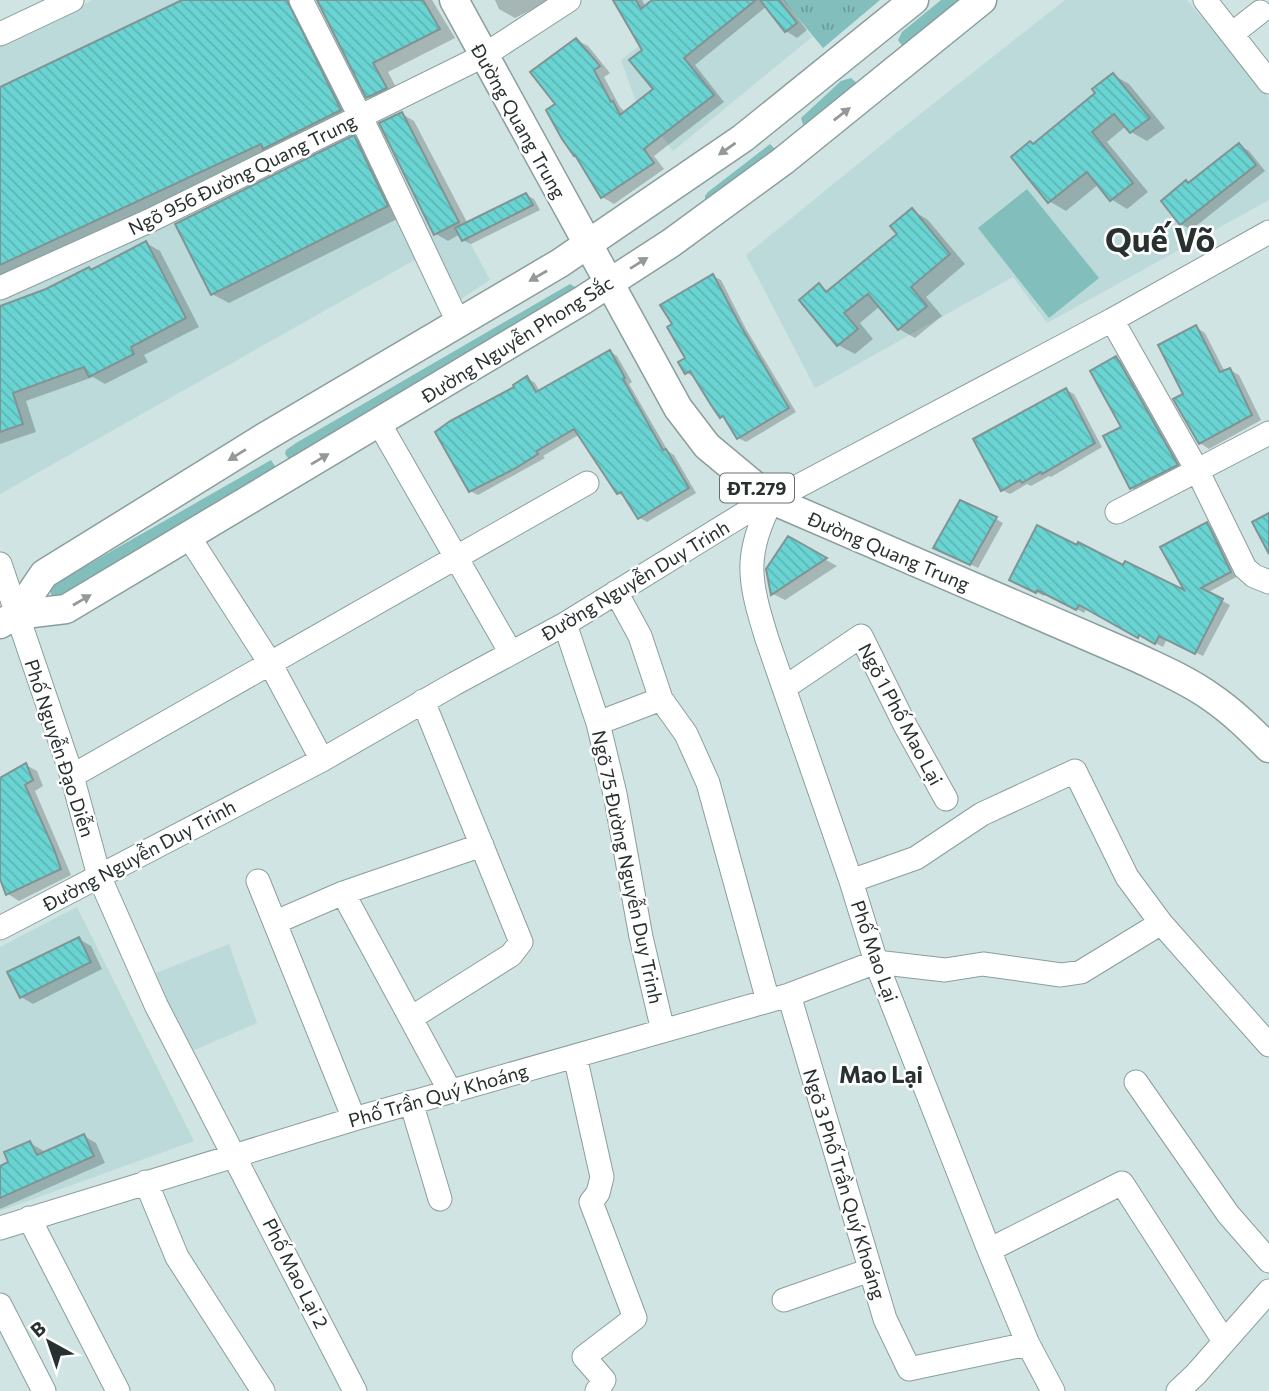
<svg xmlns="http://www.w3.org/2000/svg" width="1269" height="1391" viewBox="0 0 1269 1391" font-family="Commissioner,sans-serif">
<defs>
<pattern id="park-tufts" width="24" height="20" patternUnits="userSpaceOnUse" patternTransform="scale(1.75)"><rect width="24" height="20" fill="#81bebc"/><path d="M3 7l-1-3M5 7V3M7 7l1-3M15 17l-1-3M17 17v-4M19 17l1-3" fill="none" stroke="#6a9b99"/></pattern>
<pattern id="building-back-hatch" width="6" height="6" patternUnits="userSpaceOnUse" patternTransform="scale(1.75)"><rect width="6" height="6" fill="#69d4d2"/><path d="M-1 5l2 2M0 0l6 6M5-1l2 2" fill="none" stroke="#5bb6b5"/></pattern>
</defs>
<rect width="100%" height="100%" fill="#cfe4e3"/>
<path fill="#bbdad9" d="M93 0H341L490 280 461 299 434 249 0 494V46Z
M611 0H782L812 37 673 151 635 99 621 60 639 46Z
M1065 0H1187L1269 98V200L1047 323 1013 277 815 388 746 255 895 134Z
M77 907 194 1141 0 1211V947Z
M229 944 257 1023 185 1054 156 973Z"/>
<path fill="#81bebc" d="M941 0H970L904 48 898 40 902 32Z
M851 78 858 84 804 128 801 118 841 81Z
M770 144 777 151 705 201V196L708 192Z
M1027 189 1099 278 1049 318 978 228Z
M570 284 577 288 291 462 285 454 286 450 296 443Z
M271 460 277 469 59 600 52 597 49 588 54 584Z"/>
<path fill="url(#park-tufts)" d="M783 0H880L823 48Z"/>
<path fill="#0003" d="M186 0H307L356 119 0 281V89Z
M319 0H432L455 38 388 72 401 97 383 106 368 97Z
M495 0H551L515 18 499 9Z
M615 0H642L646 7 654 0H784L807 30 797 38 786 31 767 6 695 65 724 102 654 156 664 169 614 204 602 197 578 157 557 105 576 40 588 46 610 73 604 77 620 107 626 113 655 90 645 50Z
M1113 75 1129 84 1165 128 1147 141 1131 132 1126 126 1107 142 1148 192 1127 209 1111 199 1099 184 1066 211 1049 201 1034 145 1098 94Z
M402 114 414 121 468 224 526 195 534 199 540 210 471 244 463 240 460 234 448 241 436 234Z
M354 137 370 147 403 216 229 303 212 294Z
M1239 145 1249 151 1265 171 1191 230 1181 224 1189 184Z
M912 210 928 220 965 264 926 297 942 316 915 338 899 329 880 306 860 323 873 339 855 354 838 345 819 286 830 292 899 234Z
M146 243 160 251 199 327 144 355 148 362 105 384 93 377 26 401 36 432 0 444V308L46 291 89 269 93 271Z
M713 276 721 280 746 329 796 412 746 442 738 438 726 419 722 416 694 377 687 373 680 362 687 358 674 324Z
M1196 327 1205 333 1225 372 1230 370 1239 375 1261 420 1209 449 1200 443 1186 395Z
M610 352 617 356 632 382 629 384 668 451 674 455 696 493 647 522 640 518 626 498 618 493 580 434 543 456 545 458 478 495 470 491 517 388 527 378 535 383 540 392Z
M1116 358 1124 362 1184 469 1139 493 1132 488Z
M1066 390 1074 394 1102 447 1051 477 1049 476 1031 486 1027 484 1010 494 1002 490Z
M996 519 1003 523 978 568 943 551Z
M1207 524 1215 529 1238 576 1207 593 1230 605 1203 656 1167 639 1163 647 1087 608 1084 613 1045 593 1044 596 1019 584 1124 567 1188 594Z
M788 539 837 566 785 600 773 594Z
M26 765 37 771 43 786 35 791 71 875 19 901 8 894 0 873V780Z
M79 939 91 946 102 969 33 1004 21 997Z
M84 1136 96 1143 105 1163 0 1209V1168L11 1163 30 1143 42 1150 44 1154Z"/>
<path fill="url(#building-back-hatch)" stroke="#819494" stroke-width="2" d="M182 0H287L341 110 263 149 261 144 0 265V87Z
M317 0H423L440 29 373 63 387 88 366 98Z
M613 0H636L641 9 652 0H756L684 58 714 95 644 149 654 163 601 198 575 155 574 156 562 139 546 110 555 104 530 72 576 38 600 66 594 70 611 102 613 101 620 115 653 89 629 60 642 50Z
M760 0H779L797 23 785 32Z
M1113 73 1150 118 1130 133 1114 114 1092 132 1133 183 1110 201 1087 172 1048 203 1011 157 1030 141 1033 144 1095 93 1092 89Z
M402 112 459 222 434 235 379 123Z
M354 135 388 206 211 295 175 224Z
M1239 143 1256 165 1180 225 1161 201 1186 180 1188 183Z
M526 193 533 205 462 241 455 228Z
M912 208 950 254 911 287 927 306 898 330 868 294 844 313 858 329 837 346 799 300 819 283 826 292 897 234 890 226Z
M146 241 186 318 131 347 134 354 89 377 84 367 13 393 23 424 0 432V306L46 289 89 267 91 270Z
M713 274 739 323 789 408 737 439 723 416 720 418 711 405 690 371 685 374 678 362 685 358 667 327 672 324 660 305Z
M1196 325 1220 372 1230 368 1252 415 1199 444 1173 399 1183 394 1158 345Z
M610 350 625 378 623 379 663 450 666 449 689 488 638 519 621 492 617 494 574 429 537 451 538 454 516 468 469 492 435 432 450 421 514 387 513 385 527 376 536 392Z
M1116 356 1178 465 1130 489 1103 436 1121 427 1090 371Z
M1066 388 1095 443 1042 474 1041 472 1022 483 1020 480 1001 491 973 439Z
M960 500 997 517 970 565 933 548Z
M1269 513V554L1252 522Z
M1207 522 1231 572 1201 588 1223 599 1195 654 1159 636 1155 644 1139 635 1138 638 1079 605 1076 610 1037 590 1036 593 1009 580 1037 525 1077 545 1078 542 1123 565 1125 561 1184 590 1160 547Z
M788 536 827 558 771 595 766 569Z
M26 763 33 780 25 785 54 849 61 869 6 895 0 879V778Z
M79 937 91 962 20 998 7 972Z
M84 1134 94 1156 0 1198V1166L8 1162 4 1152 30 1141 37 1155Z"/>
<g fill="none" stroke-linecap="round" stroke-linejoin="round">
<g stroke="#8a9e9d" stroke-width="25">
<path id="minor" d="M301 0 369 134 458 322
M1205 0 1269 82
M0 34 72 0
M1232 34 1260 12
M0 288 151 220 483 56 569 0
M1112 320 1197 470 1245 568 1254 576 1269 582
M379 423 511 653
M772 500C743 555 749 581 767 639L851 881 876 962 989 1250 1028 1344 1053 1391
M1117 512 1269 433
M189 537 270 663 322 760
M0 564 72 776 99 876 156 1005 355 1391
M616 592 640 636 661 699 686 734 708 783 768 1001
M565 624 598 723 615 794 641 937 663 1031
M784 688 861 636 905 725 946 799
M598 723 661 699
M72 776 587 483
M258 881 354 1119
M851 881 916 858 982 814 1075 771 1127 877 1161 923 1269 1045
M343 893 450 1091
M276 922 343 893 482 845
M0 928 322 760 454 684 565 624 763 502 772 500 1112 320 1269 232
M789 995 885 1319 909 1369 1028 1344
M411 1018 511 955 521 942 423 701
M575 1056 602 1177 598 1193 591 1202 635 1318 584 1357 604 1380 597 1391
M1136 1082 1228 1214 1269 1261
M411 1102 440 1199
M146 1182 177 1257 263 1391
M29 1218 118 1391
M0 1228 354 1119 789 995 876 962 945 970 983 964 1061 975 1081 972 1161 923
M989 1250 1122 1183 1224 1341
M784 1300 870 1270
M0 1305 44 1391
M1178 1391 1196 1374 1269 1291"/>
</g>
<g stroke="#8a9e9d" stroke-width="31">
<path id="major" d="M454 0 678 408 707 446 772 500 1138 658C1163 670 1189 681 1211 697 1233 712 1251 730 1269 748
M16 615 44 574 265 437 560 263 743 138 914 0
M0 624 16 615 66 609 583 300 671 243 783 161 982 0"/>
</g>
<use href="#minor" stroke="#fff" stroke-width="23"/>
<use href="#major" stroke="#fff" stroke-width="28"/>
</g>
<defs><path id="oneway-solid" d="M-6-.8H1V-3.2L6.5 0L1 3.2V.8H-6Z" transform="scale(1.75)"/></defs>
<g fill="#949898">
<use href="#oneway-solid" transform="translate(842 114) rotate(-38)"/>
<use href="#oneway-solid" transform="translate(727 149) rotate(145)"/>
<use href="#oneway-solid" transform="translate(639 263) rotate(-32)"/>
<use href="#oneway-solid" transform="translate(538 276) rotate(150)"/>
<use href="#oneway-solid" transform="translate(237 455) rotate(148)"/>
<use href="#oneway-solid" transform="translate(320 459) rotate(-31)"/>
<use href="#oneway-solid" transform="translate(82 600) rotate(-30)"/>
</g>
<g text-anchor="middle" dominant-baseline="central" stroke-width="5" stroke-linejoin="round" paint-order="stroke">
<rect fill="#fff" stroke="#686f6e" stroke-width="2" x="720" y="473.5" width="74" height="29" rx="5"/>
<g font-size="18" font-weight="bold" fill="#283130">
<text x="757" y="488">ĐT.279</text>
</g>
<g font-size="19" fill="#283130" stroke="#fff">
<text transform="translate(519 121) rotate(61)">Đường Quang Trung</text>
<text transform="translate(242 174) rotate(-26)">Ngõ 956 Đường Quang Trung</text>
<text transform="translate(517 339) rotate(-32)">Đường Nguyễn Phong Sắc</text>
<text transform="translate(889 551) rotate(23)">Đường Quang Trung</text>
<text transform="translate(635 580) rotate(-31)">Đường Nguyễn Duy Trinh</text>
<text transform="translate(901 714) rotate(62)">Ngõ 1 Phố Mao Lại</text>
<text transform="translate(60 748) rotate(72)">Phố Nguyễn Đạo Diễn</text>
<text transform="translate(139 855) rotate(-28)">Đường Nguyễn Duy Trinh</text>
<text transform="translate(628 867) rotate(78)">Ngõ 75 Đường Nguyễn Duy Trinh</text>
<text transform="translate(875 951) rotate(71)">Phố Mao Lại</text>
<text transform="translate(438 1095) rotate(-16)">Phố Trần Quý Khoáng</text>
<text transform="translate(845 1184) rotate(73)">Ngõ 3 Phố Trần Quý Khoáng</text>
<text transform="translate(296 1273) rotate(63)">Phố Mao Lại 2</text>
</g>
<g font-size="23" font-weight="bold" fill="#283130" stroke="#fff">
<text x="881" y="1074">Mao Lại</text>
</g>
<g font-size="33" font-weight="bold" fill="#283130" stroke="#fff">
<text x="1160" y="238">Quế Võ</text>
</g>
</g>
<g transform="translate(49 1342) rotate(320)" stroke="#ffffff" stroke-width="5" paint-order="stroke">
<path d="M0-5L12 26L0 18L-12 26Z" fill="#283130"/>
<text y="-10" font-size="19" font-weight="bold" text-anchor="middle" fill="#283130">B</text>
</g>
</svg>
